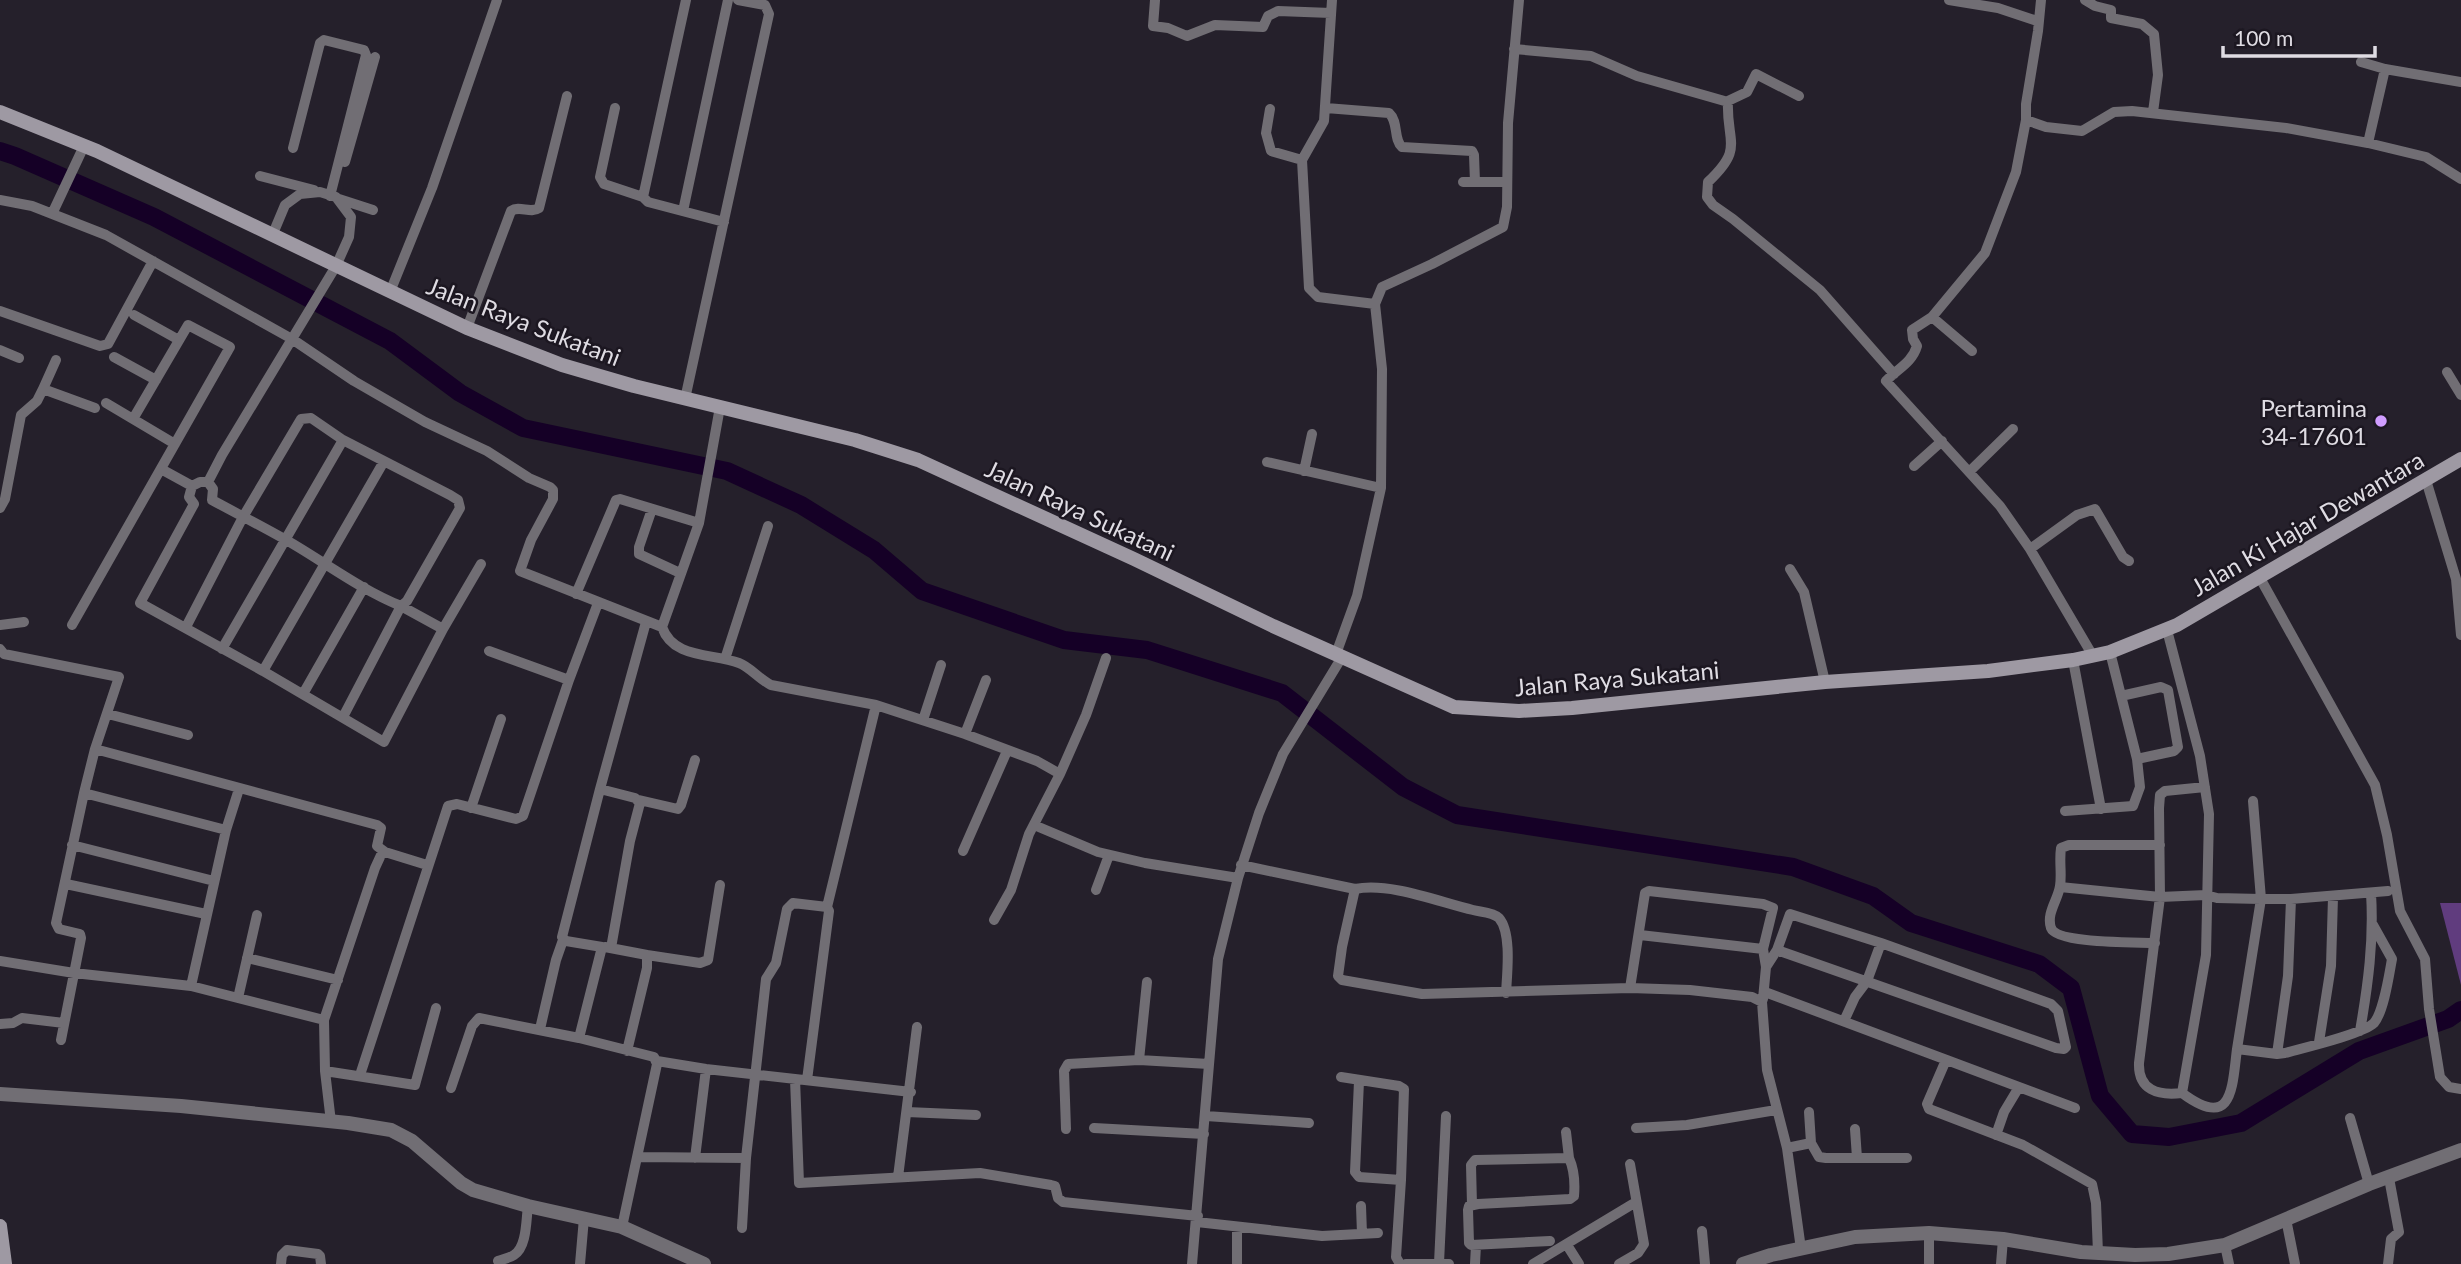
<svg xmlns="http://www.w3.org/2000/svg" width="2461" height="1264" viewBox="0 0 2461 1264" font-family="Lato,sans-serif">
<rect width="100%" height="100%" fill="#25202b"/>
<path fill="#603c7e" d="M2440 903H2461V985Z"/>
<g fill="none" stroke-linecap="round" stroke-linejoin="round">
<path stroke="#150026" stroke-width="18" d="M0 151 15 156 154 217 390 341 460 393 523 428 727 471 801 505 874 550 922 591 1064 640 1147 650 1282 693 1403 787 1457 815 1793 867 1873 896 1911 923 2039 964 2071 988 2100 1096 2132 1134 2169 1137 2241 1123 2359 1051 2448 1019 2461 1010"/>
<path stroke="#716e74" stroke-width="10" d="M686 0 643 197 648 202 724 222
M1155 0 1153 26 1168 28 1187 36 1215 25 1263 27 1268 16 1278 11 1331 13
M1332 0 1324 121 1302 160 1309 288 1318 297 1375 304
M1949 0 1998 8 2037 21
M2041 0 2038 31 2026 104V120L2046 127 2082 131 2114 112 2132 111 2286 128 2368 143 2426 157 2461 179
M2085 0 2095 6 2111 10V18L2142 24 2154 34 2158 75 2153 112
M1514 49 1591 56 1637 76 1728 102
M2361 62 2385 69 2461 82
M1799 96 1756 74 1747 92 1728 101C1726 143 1745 147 1708 182L1707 197 1713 205 1733 219 1820 290 1894 374
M615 108 600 177 604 184 643 197
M1326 108 1389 113C1399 122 1393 139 1402 147L1472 151 1474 155 1475 182
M1270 109 1266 133 1271 151 1302 160
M2026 120 2016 172 1985 253 1932 317 1912 330 1913 339 1917 346C1912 363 1897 369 1886 381L2000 506 2030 549 2093 656
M2368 143 2385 69
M293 148 320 43 324 40 364 50 366 55 330 196
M345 162 375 57
M260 176 314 190
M1463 182H1506
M339 199 373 210
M0 200 32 206 106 235 292 339 354 381 425 422 487 451 529 478 550 487 553 490V499L531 540 520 571 662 627C673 659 712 653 739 663 750 667 759 679 771 685L876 705 965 734 1037 761 1060 774 1029 834 1011 890 994 920
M683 211 728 0
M52 214 84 146
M390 292 432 188 497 0
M0 311 100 346 108 344 153 261
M134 315 179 340
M1932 317 1972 351
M467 328 511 211C520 205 530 214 539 208L567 96
M0 350 19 358
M114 357 156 380
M2447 372 2461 395
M43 389 56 360
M685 399 769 14 765 5 738 0
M106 403 175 444
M1267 462 1381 488
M1914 466 1942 441
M161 469 192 486
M1304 471 1312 434
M1969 472 2013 429
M2426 480 2456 579 2461 635
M208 482H200L192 486 189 497 194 504 140 603 263 671 384 742 443 629
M0 508 5 499 21 415 37 401 43 389 95 408
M652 509 639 547V554L680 573
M2030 549 2077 515 2095 509 2123 557 2129 561
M1790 569 1804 592 1825 682
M2260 578 2375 785 2387 835 2400 911 2425 959 2429 1009 2440 1077 2449 1087 2461 1089
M576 594 616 500 620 499 699 523
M0 625 24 622
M72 625 230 347 188 325 133 419
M186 627 243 517 301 419 311 418 343 440
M662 627 699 523 720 407
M2167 630 2200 756 2209 814 2206 955 2182 1093C2233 1131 2232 1088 2237 1049
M0 649 4 654 119 677 95 749 84 793 56 923 59 929 80 934 81 938 61 1040
M222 649 343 440 450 495 458 500 460 508 407 601 401 606C364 591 331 567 298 547 270 530 241 516 212 500L213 489 208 482 222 455 336 266 349 237 351 217 336 197 320 192 300 194 285 205 272 236
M489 651 569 680
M1336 654 1357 596 1381 488 1382 369 1375 304 1382 287 1432 264 1503 227 1507 207 1508 123 1519 0
M725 659 768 526
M2073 660 2101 809
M263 671 383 463
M303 694 364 587
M2121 696 2161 687 2168 690 2169 696 2178 747 2174 751 2137 759
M108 714 188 735
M343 717 401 606 443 629 481 564
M923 720 941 665
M965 734 986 680
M95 749 377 825 381 828 377 846 385 852
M1060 774 1086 715 1106 658
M84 793 226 830
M639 800 678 809 681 805 695 760
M2253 801 2261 899 2237 1049 2277 1054 2285 1053C2303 1048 2363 1034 2374 1023 2384 1011 2389 975 2392 959L2373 925
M471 808 501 719
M2065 811 2133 806 2140 787 2137 759 2110 652
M1034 825 1098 852 1145 863 1238 878
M72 845 214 881
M963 851 1007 751
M1241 865 1355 889 1342 947 1338 976 1342 980 1422 994 1630 988 1690 990 1752 997 1762 1002 1767 1070 1787 1148 1801 1249
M66 884 206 914
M2060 887 2160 897 2206 895 2217 898 2261 899H2291L2388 891
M1355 889C1390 882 1439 902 1473 910 1480 912 1493 912 1499 918 1512 933 1507 974 1506 993
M1096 890 1109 855
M827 907 876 705
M1640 935 1763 949
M2155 943C2138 942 2057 944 2051 928 2046 913 2058 900 2060 886 2062 874 2059 861 2061 848L2069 845H2160
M605 947 647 955V968L627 1051
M611 948 630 841 640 803 635 798 600 789 646 622
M647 955 700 963 708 960 720 885
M247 958 338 980
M0 961 74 973 191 986 324 1020
M1766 967 1777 950 2056 1048 2064 1049 2066 1047 2058 1011 2051 1004 1881 943 1790 914 1777 950
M191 986 226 830 239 789
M1630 988 1645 893 1649 891 1763 904 1773 908 1763 949 1766 967 1763 999
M1765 992 2075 1108
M238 998 257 915
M1844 1021 1855 997 1867 981 1881 943
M0 1024 13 1023 22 1018 64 1023
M540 1029 556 960 563 940
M2360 1031C2368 985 2374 941 2371 893
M579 1038 602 947 566 941 562 937 600 789
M2319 1042 2331 966 2333 897
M2277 1054 2288 976 2291 899
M1139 1060 1147 982
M1946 1060 1927 1104 1929 1109 2023 1145 2092 1184 2096 1203 2098 1253
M657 1061 706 1069 911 1092
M325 1071 415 1085 436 1008
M360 1075 448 806 457 804 516 819 523 816 569 680 598 603
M1341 1077 1399 1086 1404 1089 1401 1180
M795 1079 799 1183 980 1173 1051 1185 1055 1186 1058 1198 1063 1202 1198 1216
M1359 1081 1355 1172 1359 1177 1401 1180 1396 1257 1400 1264
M451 1088 472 1026 479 1018 579 1038 654 1057 657 1064 622 1227
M2182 1093C2158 1096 2138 1090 2139 1063L2160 897 2159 808 2160 795 2165 791 2205 787
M907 1112 976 1115
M1809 1112 1811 1143
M1206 1116 1309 1123
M2350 1118 2369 1184
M331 1122 325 1071 324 1020 375 868 381 855 385 852 427 865
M1094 1128 1204 1134
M1636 1128 1687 1125 1776 1110
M1066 1129 1064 1071 1068 1064 1139 1060 1209 1064
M1855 1129 1857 1158
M1566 1132 1569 1158
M1996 1135 2004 1112 2019 1087
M1787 1148 1811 1143 1819 1157 1826 1158H1907
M638 1157 746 1158 766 979 776 963 787 909 793 903 827 907 829 911 807 1080
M695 1158 706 1069
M898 1177 917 1027
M1472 1205 1471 1165 1475 1160 1569 1158C1574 1169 1575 1184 1574 1196L1570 1199 1478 1204 1469 1206 1468 1210 1469 1243 1471 1245 1550 1241
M1361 1206 1362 1234
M2286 1219 2295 1264
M1197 1222 1322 1236 1378 1233
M742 1228 746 1158
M1702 1231 1705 1264
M1567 1245 1579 1264
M2225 1245 2229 1264
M498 1261C503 1259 510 1258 514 1255 527 1247 526 1220 528 1206
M1439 1263 1446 1116
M281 1264 282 1255 287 1250 318 1254 320 1256 321 1264
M580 1264 584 1218
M1192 1264 1218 959 1238 878 1259 813 1283 754 1342 657
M1237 1264V1227
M1406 1264H1449
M1475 1264 1476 1245
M1533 1264 1636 1202
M1619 1264 1638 1253 1644 1244 1630 1164
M1929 1264V1233
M2001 1264 2003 1239
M2388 1264 2391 1239 2399 1232 2389 1178"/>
<path stroke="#716e74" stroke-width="14" d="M0 1094 181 1106 348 1123 391 1130 412 1141 461 1183 473 1190 528 1206 622 1227 704 1264
M1743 1264 1771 1255 1855 1237 1929 1233 2003 1239 2081 1252 2135 1255 2168 1254 2225 1245 2369 1184 2461 1150"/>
<path stroke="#9e99a3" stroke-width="14" d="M0 112 97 151 467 328 562 365 634 386 855 440 918 460 1134 559 1273 626 1454 707 1519 711 1572 708 1825 682 1988 671 2073 660 2110 652 2177 625 2461 459
M0 1226 5 1264"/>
</g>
<circle fill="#d09dff" stroke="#1c1721" stroke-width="2.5" cx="2381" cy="421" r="7"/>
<g text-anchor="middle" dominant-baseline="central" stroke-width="5" stroke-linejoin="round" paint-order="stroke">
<g font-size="24" fill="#dfdce3" stroke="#1c1721">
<text transform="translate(524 321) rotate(21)">Jalan Raya Sukatani</text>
<text transform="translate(1080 510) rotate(25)">Jalan Raya Sukatani</text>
<text transform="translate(2307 523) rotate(-30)">Jalan Ki Hajar Dewantara</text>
<text transform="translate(1617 678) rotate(-5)">Jalan Raya Sukatani</text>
</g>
<g font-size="24" fill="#dfdce3" stroke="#1c1721" text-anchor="end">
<text x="2367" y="407">Pertamina<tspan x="2367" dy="28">34-17601</tspan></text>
</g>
</g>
<path d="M2223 46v10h152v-10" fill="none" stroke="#dfdce3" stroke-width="3.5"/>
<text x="2234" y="46" font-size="21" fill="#dfdce3" stroke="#1c1721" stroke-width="5" paint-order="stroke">100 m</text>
</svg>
